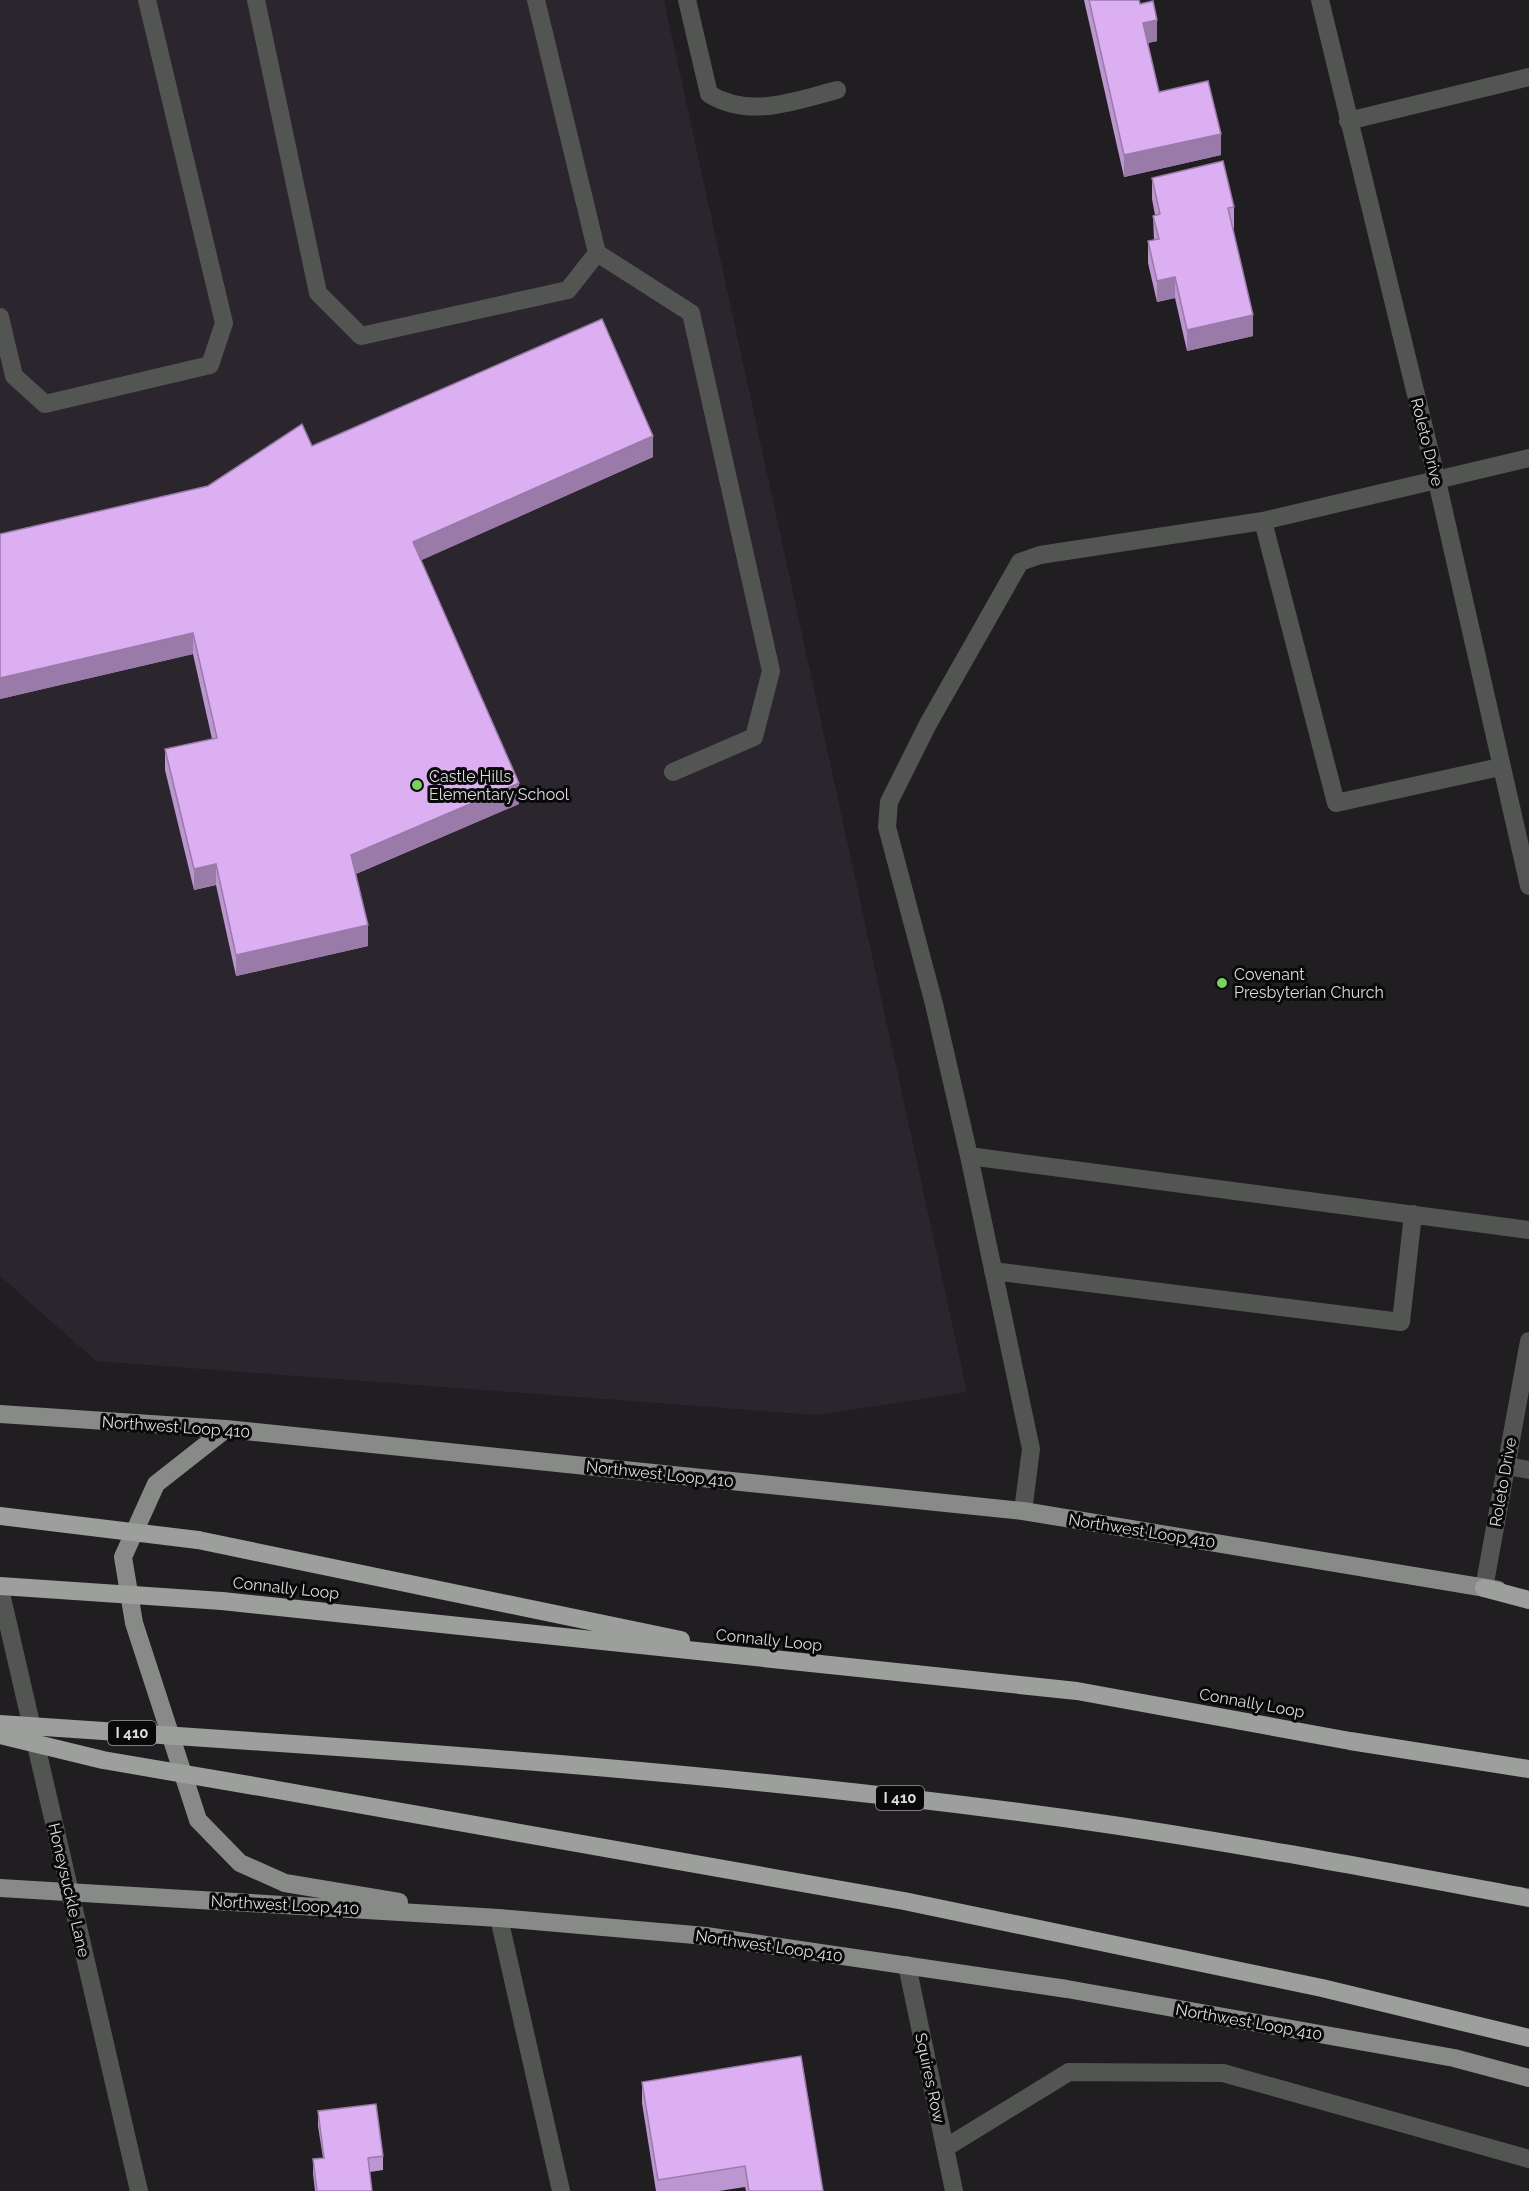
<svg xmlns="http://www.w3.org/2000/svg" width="1529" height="2191" viewBox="0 0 1529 2191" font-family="Raleway,sans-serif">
<rect width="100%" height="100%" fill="#201e21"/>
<path fill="#2b262e" d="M0 0H664L967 1392 817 1415 96 1361 0 1276Z"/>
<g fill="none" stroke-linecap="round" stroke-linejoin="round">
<path stroke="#535553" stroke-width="18" d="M256 0 318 293 361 336 568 290 597 253 536 0
M687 0 709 94C750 119 794 101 837 90
M1320 0 1437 481 1529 886
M1348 121 1529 77
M597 253 691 313 771 671 754 737 673 772
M0 317 14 376 45 404 210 365 224 323 147 0
M1500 767 1336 803 1263 521 1529 458
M969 1156 934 1004 887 827 889 802 928 724 1020 562 1040 555 1263 521
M993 1271 1401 1322 1413 1214
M1507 1466 1529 1470
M1023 1511 1031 1449 969 1156 1529 1230
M1484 1588 1529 1341
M0 1589 139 2191
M499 1918 561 2191
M907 1965 954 2191
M945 2148 1069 2072 1223 2073 1529 2159"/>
<path stroke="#888a87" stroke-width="18" d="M0 1414 226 1429 1023 1511 1498 1590
M226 1429 156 1484 123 1557 134 1623 198 1820 240 1863 285 1883 399 1902
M0 1888 499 1918 706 1936 1067 1989 1454 2058 1529 2078"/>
<path stroke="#9c9f9b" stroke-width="18" d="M198 1540 681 1640
M1484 1588 1529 1600
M222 1601 1077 1691 1350 1741 1529 1769
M265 1742C546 1761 827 1784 1106 1824 1248 1845 1388 1872 1529 1898
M272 1789 904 1901 1322 1988 1529 2038"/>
<path stroke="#9c9f9b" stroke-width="18" d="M0 1516 198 1540
M0 1586 222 1601
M0 1724 265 1742
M0 1735 103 1760 272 1789"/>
</g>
<path fill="#bc96d0" d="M1084 0H1139L1140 4 1157 41 1148 43 1159 92 1221 155 1124 177Z
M1152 178 1234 207V228L1233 229 1253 336 1187 351 1175 298 1157 302 1148 263V241L1154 240 1153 216 1155 215 1152 199Z
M312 446 653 457 421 560 519 804 356 874 368 946 236 976 216 885 194 890 165 770V749L212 739 193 654 0 699 208 486Z
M642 2082 823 2191H746L745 2187 719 2191H656L642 2103Z
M318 2111 383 2156V2170L370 2172 372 2191H315L313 2174V2159L323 2158 318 2126Z"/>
<path fill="#997aa9" d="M1157 20V41L1143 44V23Z
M1221 134V155L1124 177V155Z
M1175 277V298L1157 302V281Z
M1253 315V336L1187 351V330Z
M653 436V457L413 564V542Z
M193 633V654L0 699V678Z
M519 783V804L351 876V855Z
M216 864V885L194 890V869Z
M368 925V946L236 976V955Z"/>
<path fill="#dbaff2" stroke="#997aa9" stroke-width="1.5" d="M1089 0H1139L1140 4 1153 1 1157 20 1143 23 1159 92 1208 81 1221 134 1124 155Z
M1223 161 1234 207 1228 208 1253 315 1187 330 1175 277 1157 281 1148 241 1159 239 1153 216 1160 214 1152 178Z
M602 319 653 436 413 542 519 783 351 855 368 925 236 955 216 864 194 869 165 749 217 738 193 633 0 678V534L208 486 302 424 312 446Z
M801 2056 823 2191H749L745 2166 658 2180 642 2082Z
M376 2104 383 2156 368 2158 372 2191H317L313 2159 324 2158 318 2111Z"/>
<g fill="#78d158" stroke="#09090a" stroke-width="2">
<circle cx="417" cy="785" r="6"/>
<circle cx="1222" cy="983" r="6"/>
</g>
<g text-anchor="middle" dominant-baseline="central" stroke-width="6" stroke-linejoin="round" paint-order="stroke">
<g fill="#09090a" stroke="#9d9c9e" stroke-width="1.5">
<rect x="108" y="1721" width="48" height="24" rx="4.5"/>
<rect x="876" y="1786" width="48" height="24" rx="4.5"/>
</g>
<g font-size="15" font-weight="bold" fill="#dcdbdd">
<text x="132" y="1733">I 410</text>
<text x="900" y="1798">I 410</text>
</g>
<g font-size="16" fill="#dcdbdd" stroke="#09090a">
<text transform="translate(1427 442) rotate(76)">Roleto Drive</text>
<text transform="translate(176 1427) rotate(4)">Northwest Loop 410</text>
<text transform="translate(660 1474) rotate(6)">Northwest Loop 410</text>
<text transform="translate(1503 1482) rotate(-80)">Roleto Drive</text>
<text transform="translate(1142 1531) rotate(9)">Northwest Loop 410</text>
<text transform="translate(286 1588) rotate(6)">Connally Loop</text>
<text transform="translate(769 1640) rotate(6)">Connally Loop</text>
<text transform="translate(1252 1703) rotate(10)">Connally Loop</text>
<text transform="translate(69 1890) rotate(77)">Honeysuckle Lane</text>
<text transform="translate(285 1905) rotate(3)">Northwest Loop 410</text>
<text transform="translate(769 1946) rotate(8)">Northwest Loop 410</text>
<text transform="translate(1249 2022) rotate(10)">Northwest Loop 410</text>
<text transform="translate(930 2078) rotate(78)">Squires Row</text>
</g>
<g font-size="16" fill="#dcdbdd" stroke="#09090a" text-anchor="start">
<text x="429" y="776">Castle Hills<tspan x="429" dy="18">Elementary School</tspan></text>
<text x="1234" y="974">Covenant<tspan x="1234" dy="18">Presbyterian Church</tspan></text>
</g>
</g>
</svg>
